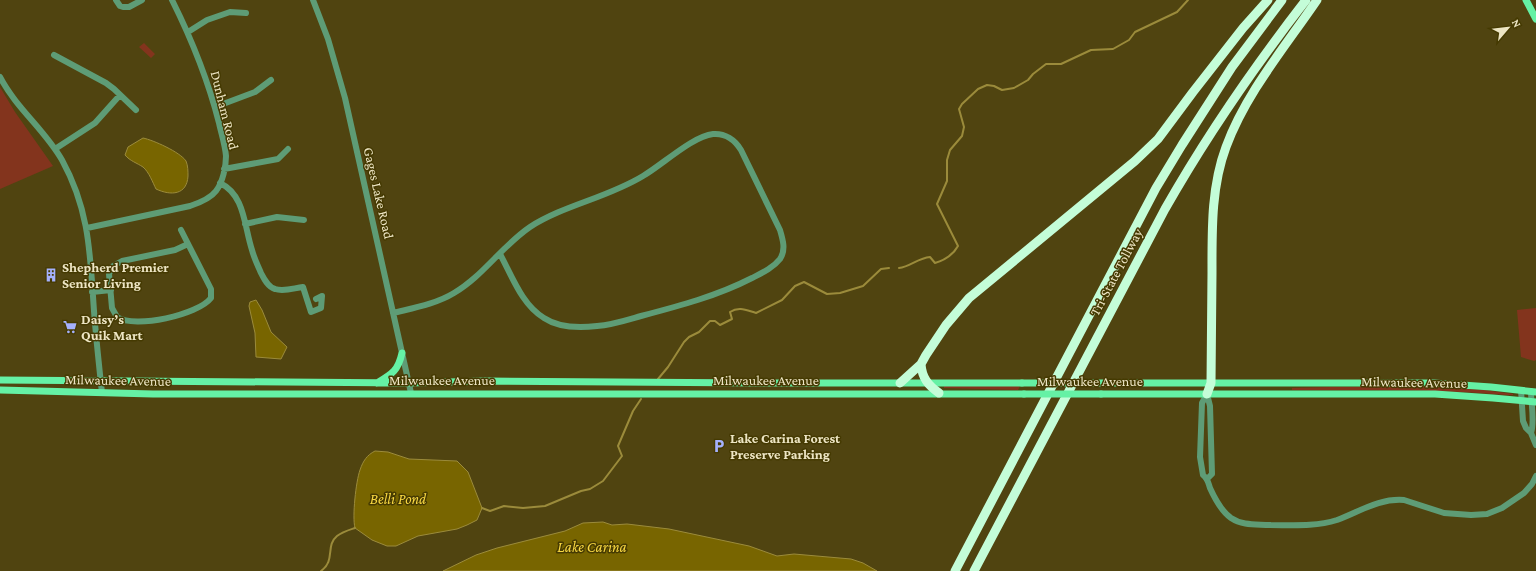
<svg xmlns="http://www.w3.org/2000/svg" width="1536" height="571" viewBox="0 0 1536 571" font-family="'Crimson Pro',serif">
<rect width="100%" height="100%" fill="#504410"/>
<path fill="#83341d" d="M144 43 155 54 151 58 139 47Z
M0 87 15 112 53 166 0 189Z
M1536 308V360L1534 361 1521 357 1517 310Z
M944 386H1020L1018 390 944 388Z
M1330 387H1436L1484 390 1513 394V395H1507C1435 389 1364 390 1292 390V388Z"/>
<path fill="#786500" stroke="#9b8b3b" d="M143 138C153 140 180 152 186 161 188 166 188 171 188 176 187 195 171 196 156 189 153 183 149 172 143 167 137 163 130 161 125 155L128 147Z
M256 300 262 310 271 332 287 347 281 359 256 357 255 333 249 306 250 302Z
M375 451 388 452 409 459 457 461 468 472 482 508 477 520 467 525 457 529 418 536 396 546H387L372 540 355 528C352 517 356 481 360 470 363 461 367 455 375 451Z
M603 522 612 525 627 524 669 529 749 546 777 556 794 554 851 559 863 563 877 571H443L476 555 497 548 565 531 583 523Z"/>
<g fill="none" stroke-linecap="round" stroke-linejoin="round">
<path stroke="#9b8b3b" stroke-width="2" d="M899 268C910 267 918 258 930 257L935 263C945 260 953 255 958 246L937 204 947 181V160L950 150 962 136 964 127 959 109 962 104 978 89 987 85 994 86 1002 90 1014 88 1028 80 1033 74 1046 64H1061L1091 50 1113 49 1129 40 1135 32 1177 12 1188 0
M658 379 668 367 684 342 689 337 699 332 710 321H715L720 325 732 319 730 312C739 306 746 310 756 313L782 300 795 286 804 282 827 294 840 293 863 286 881 269 889 268
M482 508 490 511 504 506 523 508 545 506 581 491 590 489 603 481 622 456 618 446 633 411 641 399
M321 571C336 560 325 546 337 536 342 532 349 530 355 528"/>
<path stroke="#5e9c76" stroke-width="6" d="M116 0 120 6 123 7H129L142 0
M313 0 328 39 345 98 411 393
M188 32 207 20 230 12 246 13
M54 55 106 83 114 89 136 110
M0 77C16 108 45 130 62 160 90 211 90 255 94 311 96 338 99 365 102 393
M215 107 255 92 271 80
M55 149 95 123 120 95
M224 169 278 159 288 149
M220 183C245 195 244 226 252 250 254 258 258 266 261 273 264 279 268 287 275 289 284 292 294 288 303 287L311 312 321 308 322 296 316 299
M245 224 277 217 304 220
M87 228 190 206C199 203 210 199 216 191 223 182 226 166 226 156 225 144 221 133 219 123 208 80 192 40 172 0
M181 230 211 289V298C198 315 135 329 117 317L112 308 109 274 113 266 122 261 175 250 188 244
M92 292 111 290
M393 313C413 308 436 304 454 293 483 276 502 246 530 227 564 205 607 198 643 176 662 165 693 136 713 134 725 133 735 140 741 150L780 230C783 240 786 250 780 259 773 268 762 273 752 278 717 296 679 306 641 316 627 320 612 325 597 326 580 328 559 328 544 318 522 305 512 276 500 254
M1521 390 1523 421 1526 428 1531 433 1536 445
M1531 391C1531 404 1535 422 1531 433
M1207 394 1202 403 1200 457 1203 475C1208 479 1208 482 1210 488 1215 499 1221 511 1231 518 1243 526 1256 524 1270 525 1292 525 1315 527 1337 520 1359 512 1379 498 1404 500L1444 513 1471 515 1487 514 1502 508 1524 493 1532 484 1536 476
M1207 394 1210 406 1212 474 1207 479"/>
<path stroke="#65f1a5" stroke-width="7" d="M1526 0 1536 19
M0 380 409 383 487 381 759 383H1022
M377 383C392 374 398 371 402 353
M1106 383H1433L1491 387 1536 392
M0 390 153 394H1024
M1101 394H1435L1493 398 1536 402"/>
<path stroke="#c4fdd8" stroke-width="9" d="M921 364C922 378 928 385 939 393
M900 383 921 364 926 355 946 325 969 298 1135 161 1158 139 1193 92 1243 28 1268 0
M1207 394 1211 383C1211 346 1212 310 1212 273 1212 231 1211 187 1226 147 1246 93 1285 47 1317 0
M955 571 1156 188 1182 145 1232 67 1282 0
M974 571 1165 209C1207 135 1254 67 1306 0"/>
<path stroke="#65f1a5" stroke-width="7" d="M1022 383H1106
M1024 394H1101"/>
</g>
<defs>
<g id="building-bare" transform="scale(1.08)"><path d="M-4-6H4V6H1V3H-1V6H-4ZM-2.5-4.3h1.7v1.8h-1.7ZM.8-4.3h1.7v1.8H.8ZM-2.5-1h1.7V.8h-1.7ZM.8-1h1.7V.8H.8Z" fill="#a5b1fc" stroke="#453a02" stroke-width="2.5" paint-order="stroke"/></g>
<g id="supermarket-bare" transform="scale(1.08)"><path d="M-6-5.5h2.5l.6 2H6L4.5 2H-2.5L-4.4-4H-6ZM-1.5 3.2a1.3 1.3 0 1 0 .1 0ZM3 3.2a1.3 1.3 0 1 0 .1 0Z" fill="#a5b1fc" stroke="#453a02" stroke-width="2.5" paint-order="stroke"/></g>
<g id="parking-bare" transform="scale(1.08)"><path d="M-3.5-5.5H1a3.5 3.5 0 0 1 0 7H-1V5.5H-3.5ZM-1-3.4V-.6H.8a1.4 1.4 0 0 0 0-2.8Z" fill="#a5b1fc" stroke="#453a02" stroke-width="2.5" paint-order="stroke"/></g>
</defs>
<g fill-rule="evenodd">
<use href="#building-bare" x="51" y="275"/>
<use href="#supermarket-bare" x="70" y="327"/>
<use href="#parking-bare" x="719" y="446"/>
</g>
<g text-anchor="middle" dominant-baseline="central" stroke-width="3" stroke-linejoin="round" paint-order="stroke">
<g font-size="14" fill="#ede5c4" stroke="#453a02">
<text transform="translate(225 110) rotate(76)">Dunham Road</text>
<text transform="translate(379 193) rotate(77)">Gages Lake Road</text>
<text transform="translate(1116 272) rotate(-62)">Tri-State Tollway</text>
<text transform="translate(118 380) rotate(1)">Milwaukee Avenue</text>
<text x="442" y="380">Milwaukee Avenue</text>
<text x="766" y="380">Milwaukee Avenue</text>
<text x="1090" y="381">Milwaukee Avenue</text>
<text transform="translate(1414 382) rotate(1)">Milwaukee Avenue</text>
</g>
<g font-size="14" font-weight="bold" fill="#ede5c4" stroke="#453a02" text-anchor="start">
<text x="62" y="267">Shepherd Premier<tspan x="62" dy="16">Senior Living</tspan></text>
<text x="81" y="319">Daisy’s<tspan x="81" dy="16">Quik Mart</tspan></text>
<text x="730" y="438">Lake Carina Forest<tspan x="730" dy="16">Preserve Parking</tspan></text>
</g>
<g font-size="15" font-style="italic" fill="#f8d742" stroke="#453a02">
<text x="398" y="499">Belli Pond</text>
<text x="592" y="547">Lake Carina</text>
</g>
</g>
<g transform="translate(1508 28) rotate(62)" stroke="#453a02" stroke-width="3" paint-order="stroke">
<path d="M0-3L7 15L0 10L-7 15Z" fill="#ede5c4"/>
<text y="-6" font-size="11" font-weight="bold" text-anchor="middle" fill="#ede5c4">N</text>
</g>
</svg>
